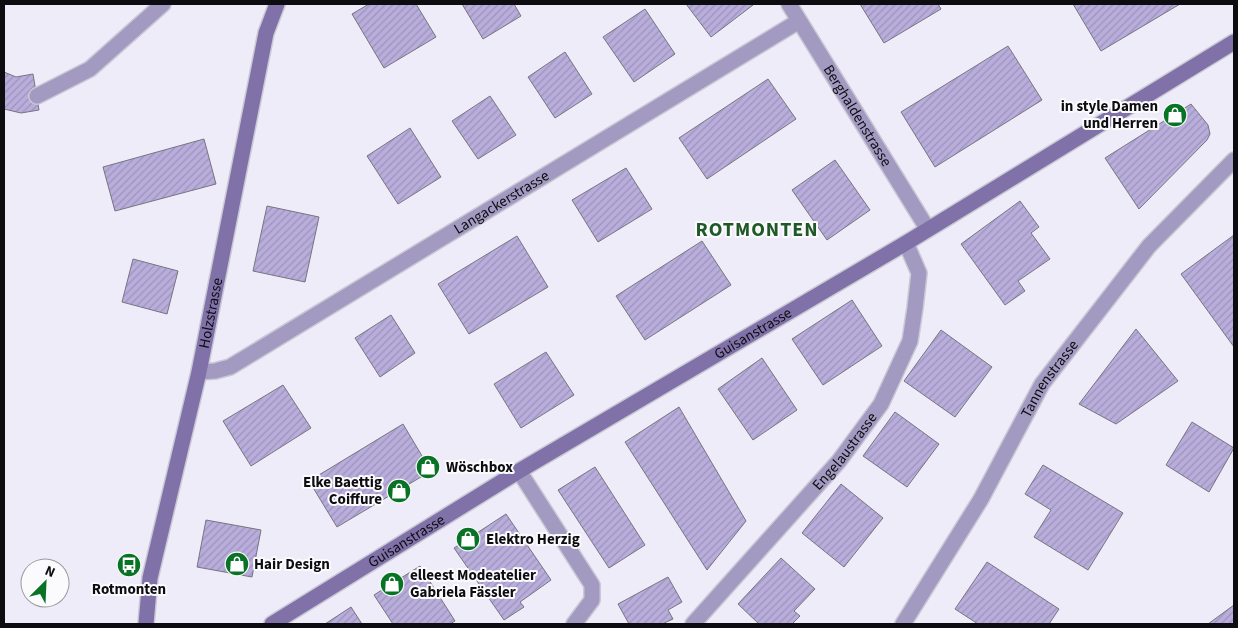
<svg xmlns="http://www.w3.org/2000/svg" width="1238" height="628" viewBox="0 0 1238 628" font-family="'Source Sans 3',sans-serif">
<defs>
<pattern id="building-hatch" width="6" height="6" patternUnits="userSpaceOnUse" patternTransform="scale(1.25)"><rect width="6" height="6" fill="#b8addb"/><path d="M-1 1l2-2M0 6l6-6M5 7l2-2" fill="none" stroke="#9d94bb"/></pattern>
</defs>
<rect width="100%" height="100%" fill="#eeecf9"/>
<path fill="url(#building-hatch)" stroke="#777580" d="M369 4H416L436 37 384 68 352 14Z
M462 4H514L521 16 483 39Z
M686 4H752L753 5 711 37Z
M860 4H938L941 9 884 43Z
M1073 4H1180L1101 51Z
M645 9 675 54 634 82 603 37Z
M1008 46 1042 100 935 167 901 112Z
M565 52 592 94 555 118 528 77Z
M4 72 16 77 33 74 39 110 21 113 4 109Z
M768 79 796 119 707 179 679 138Z
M490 96 516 135 478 159 452 121Z
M1191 104 1208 125 1210 134 1207 140 1139 209 1105 158Z
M410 128 441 177 398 204 367 156Z
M204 139 216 184 115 211 103 167Z
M835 160 870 210 827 240 792 190Z
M626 168 652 209 598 242 572 200Z
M1020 201 1039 227 1031 233 1050 259 1018 281 1025 291 1005 305 961 244Z
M267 206 319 217 305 282 253 271Z
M1234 235V347L1181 274Z
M517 236 548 287 469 334 438 284Z
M702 241 731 285 645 340 616 296Z
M133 259 178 271 167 314 122 302Z
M852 300 882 346 823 385 792 339Z
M391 315 415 353 380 377 355 338Z
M1136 329 1178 381 1116 424 1079 404Z
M941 330 992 367 955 417 904 381Z
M546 352 574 395 521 428 494 384Z
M762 358 797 410 753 440 718 389Z
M283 385 311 428 251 466 223 421Z
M679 407 746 521 707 570 625 442Z
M895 412 939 444 907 487 863 456Z
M1192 422 1234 448 1209 492 1166 465Z
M403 424 431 471 337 527 309 481Z
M1043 465 1123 513 1088 570 1034 537 1051 510 1025 494Z
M595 467 645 545 609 568 558 490Z
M841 484 883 518 844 567 802 533Z
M506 514 551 580 520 602 524 607 504 620 454 548Z
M206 520 261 530 252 577 197 567Z
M781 558 815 589 794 611 800 616 792 624H759L738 604Z
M987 562 1059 609 1049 624H978L955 609Z
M420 566 455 621 450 624H393L374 595Z
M668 577 682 602 668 610 673 619 662 624H629L618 604Z
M1234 605V624H1208Z
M351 607 362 624H325Z"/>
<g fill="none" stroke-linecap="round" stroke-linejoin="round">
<g stroke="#cac8d4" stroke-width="18">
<path id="lane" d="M37 96 90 69 163 4"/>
</g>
<g stroke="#cac8d4" stroke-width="18">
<g id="street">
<path id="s1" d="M789 4 927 228"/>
<path id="s2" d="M199 372 215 371 230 367 799 21"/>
<path d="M519 471 592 585V600L574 624"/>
<path id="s3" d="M693 624 839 461 881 404 910 341 915 308 919 273 906 243"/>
<path id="s4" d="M903 624 981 499 1042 384 1149 246 1234 160"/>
</g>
</g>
<g stroke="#cac8d4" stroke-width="18">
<g id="secondary">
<path id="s5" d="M146 624 150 578 199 372 266 33 277 4"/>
<path id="s6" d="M272 624 519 471 906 243 1234 42"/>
</g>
</g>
<use href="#lane" stroke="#a39ac1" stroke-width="15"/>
<use href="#street" stroke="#a39ac1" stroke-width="15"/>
<use href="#secondary" stroke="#8071a9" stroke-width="15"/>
</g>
<defs>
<g id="shop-disc" transform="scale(1.25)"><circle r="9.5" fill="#087325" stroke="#fbfafd"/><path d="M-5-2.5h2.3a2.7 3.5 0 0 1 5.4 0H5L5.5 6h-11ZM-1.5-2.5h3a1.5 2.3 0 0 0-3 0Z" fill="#fff"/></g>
<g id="bus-disc" transform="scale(1.25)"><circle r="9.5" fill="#087325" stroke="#fbfafd"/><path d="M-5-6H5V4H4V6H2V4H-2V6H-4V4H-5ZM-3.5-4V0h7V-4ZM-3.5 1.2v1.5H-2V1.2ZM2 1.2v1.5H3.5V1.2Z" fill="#fff"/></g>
</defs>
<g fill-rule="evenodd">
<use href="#shop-disc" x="1175" y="115"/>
<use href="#shop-disc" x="428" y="467"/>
<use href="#shop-disc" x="399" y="491"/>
<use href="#shop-disc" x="468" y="539"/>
<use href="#shop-disc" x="237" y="564"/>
<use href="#bus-disc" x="129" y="565"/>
<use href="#shop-disc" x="392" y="584"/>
</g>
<g text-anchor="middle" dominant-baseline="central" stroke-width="4" stroke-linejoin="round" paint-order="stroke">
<g font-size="15" font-weight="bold" fill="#0d0c10" stroke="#fbfafd" text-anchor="start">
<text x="1158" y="106" text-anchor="end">in style Damen<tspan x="1158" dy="17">und Herren</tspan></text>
<text x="446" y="467">Wöschbox</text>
<text x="382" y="482" text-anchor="end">Elke Baettig<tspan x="382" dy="17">Coiffure</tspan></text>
<text x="486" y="539">Elektro Herzig</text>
<text x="254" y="564">Hair Design</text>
<text x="410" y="575">elleest Modeatelier<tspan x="410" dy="17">Gabriela Fässler</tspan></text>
<text x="129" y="589" text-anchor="middle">Rotmonten</text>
</g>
<g font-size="15" fill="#0d0c10" stroke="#fbfafd">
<text stroke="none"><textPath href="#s1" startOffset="131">Berghaldenstrasse</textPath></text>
<text stroke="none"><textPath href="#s2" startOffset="349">Langackerstrasse</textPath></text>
<text stroke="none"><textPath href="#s5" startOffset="318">Holzstrasse</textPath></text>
<text stroke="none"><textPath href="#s6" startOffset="562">Guisanstrasse</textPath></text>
<text stroke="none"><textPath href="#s4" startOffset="286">Tannenstrasse</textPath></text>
<text stroke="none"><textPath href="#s3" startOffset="230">Engelaustrasse</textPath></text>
<text stroke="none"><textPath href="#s6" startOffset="158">Guisanstrasse</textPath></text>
</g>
<g font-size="20" font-weight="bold" letter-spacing="1" fill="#1f5928" stroke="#fbfafd">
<text x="757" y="230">ROTMONTEN</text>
</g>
</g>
<rect width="1238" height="628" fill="none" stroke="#0d0c10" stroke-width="10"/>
<g transform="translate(45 583) rotate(24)"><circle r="24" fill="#fbfafd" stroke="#9c9b9e"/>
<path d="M0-4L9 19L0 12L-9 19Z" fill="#087325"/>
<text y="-8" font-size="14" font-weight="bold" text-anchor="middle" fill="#0d0c10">N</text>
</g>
</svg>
